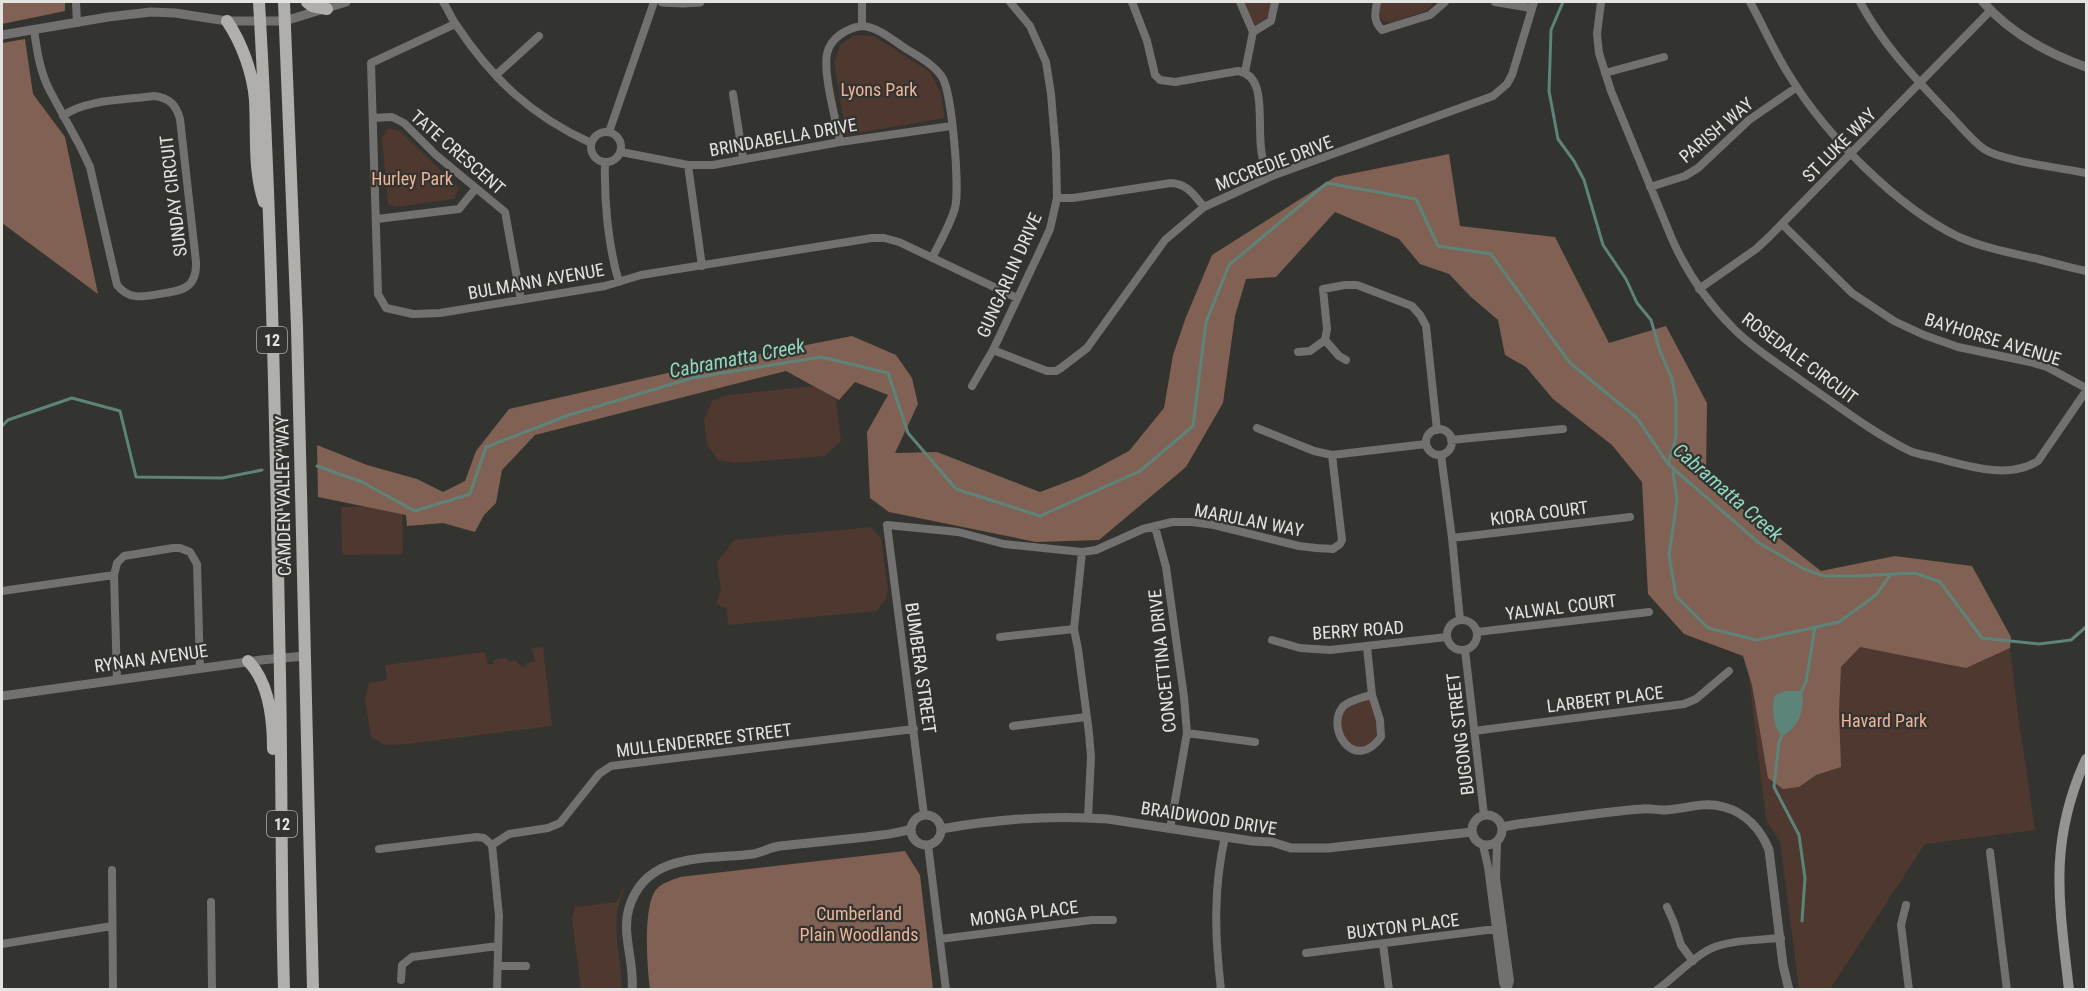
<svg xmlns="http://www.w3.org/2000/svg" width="2088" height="991" viewBox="0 0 2088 991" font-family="'Roboto Condensed',sans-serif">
<rect width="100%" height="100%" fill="#33332f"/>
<path fill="#4e382f" d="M1244 2H1272L1269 16 1254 27Z
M1380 2H1434L1428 10 1391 23 1384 22 1380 17Z
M854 35 874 36 930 72 941 94 945 118 846 135 834 62 840 45Z
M388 128 400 131 459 188 454 199 395 207 388 204 382 138Z
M815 386 836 399 841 441 825 456 734 463 718 460 707 445 704 420 712 401 727 395Z
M1656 458 1826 586 1961 617 2010 648 2018 714 2035 830 1925 844 1830 989H1799L1780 842 1766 820 1746 651 1652 592 1643 504Z
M402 506 403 554 342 555 341 507Z
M871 527 881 538 888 589 886 598 877 611 728 625 727 609 716 604 721 591 717 562 734 540Z
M543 647 552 726 408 744 385 745 371 737 365 700 369 683 387 680 385 665 484 652 488 664H494L493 660 505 658 509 661H516L522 667 526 666V663L535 662 532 648Z
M1370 699C1376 712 1380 728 1374 742L1357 749C1347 743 1334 724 1343 712 1348 705 1363 701 1370 699Z
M626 886C607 921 622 953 622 989H581L572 919 575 907 617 902 622 890Z"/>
<path fill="#816153" d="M2 2H65V11L2 24Z
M25 39 33 94 65 137 98 294 2 223V43Z
M1449 154 1460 226 1555 237 1609 343 1666 326 1707 403 1706 480 1821 571 1895 556 1972 566 2011 637 2010 648 1966 668 1860 647 1841 667 1839 711 1841 767 1816 775 1799 787 1783 789 1768 778 1752 685 1743 656 1684 634 1648 594 1642 482 1612 445 1553 399 1526 367 1505 355 1498 320 1471 297 1449 274 1420 264 1399 239 1335 212 1276 277 1246 279 1235 316 1223 403 1186 467 1099 540 1036 542 889 512 870 498 867 432 888 395 855 382 839 400 786 371 535 435 502 470 496 503 484 515 475 532 443 523 407 526 406 515 318 497 317 445 367 465 417 479 443 492 465 481 476 451 509 409 694 367 852 336 896 355 912 378 918 404 895 453 937 452 1040 492 1082 476 1129 451 1164 408 1173 355 1186 317 1212 255 1335 177Z
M905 851 920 875 933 989H650C647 967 643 910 655 891 661 883 672 880 680 877Z"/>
<path fill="#5d8479" d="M1785 691H1799L1802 693C1805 710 1798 728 1782 736 1773 728 1771 705 1775 695Z"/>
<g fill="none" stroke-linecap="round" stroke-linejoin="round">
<path stroke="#5d8479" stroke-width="3" d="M1563 2 1551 30 1550 62 1549 91 1558 139 1574 161 1584 180 1603 245 1626 279 1637 303 1651 320 1660 351 1672 379 1676 401V437L1668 464
M2 426 8 420 72 398 120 411 136 477 222 478 262 470
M317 466 362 482 415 511 470 494 486 447 569 415 692 378 821 357 888 373 908 433 956 489 1040 516 1140 471 1193 426 1206 322 1229 265 1327 183 1416 199 1438 246 1491 254 1570 363 1637 418 1668 464 1759 543 1804 569 1824 576H1857L1915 573 1940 582 1982 638 2039 644 2071 640 2086 627
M1673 471 1677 500 1669 555 1676 596 1708 628 1757 640 1839 622 1876 595 1891 574
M1799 696 1806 682 1815 627
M1783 732 1779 742 1774 787 1799 835 1805 878 1802 921"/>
<path stroke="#737170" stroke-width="8" d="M76 2 77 23
M443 2C448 9 451 18 457 26 493 80 532 116 591 143
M1132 2 1147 41 1155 75 1160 80 1175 82 1238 71C1277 77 1246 152 1272 176
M1240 2 1253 32 1245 72
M1377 2C1375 13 1373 21 1382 30L1430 15 1445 2
M1495 2 1531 8
M1601 2 1597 34 1599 53 1611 91 1672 239C1687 273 1707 302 1734 329 1755 350 1782 366 1806 384 1840 407 1873 433 1910 451 1919 455 1931 456 1941 459 1971 467 2010 479 2038 461L2086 391
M1750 2C1764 27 1775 54 1791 78 1826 135 1898 208 1959 237 1984 248 2011 253 2038 259 2054 263 2070 268 2086 271
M1860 2C1883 45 1915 78 1948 113 1959 124 1971 140 1984 149 2002 161 2062 168 2086 173
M455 24 371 63 378 294 386 308 413 314 440 313 605 286 641 275 872 238H884L899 242 1017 298
M862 26C877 27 890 38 902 46 915 55 933 63 942 77 952 91 960 189 955 208 950 225 940 242 932 258
M34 30C37 51 40 72 50 91L80 146 90 167 117 285C129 300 142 297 159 294 181 291 197 289 196 262L180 119C176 105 170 98 154 96 127 100 86 99 63 116
M1253 32 1271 21 1275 2
M1605 73 1664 57
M496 75 539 36
M733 94 743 158
M373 118 392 117 404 123 436 155 505 212 521 300
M591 147a15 15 0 1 1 30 0a15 15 0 1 1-30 0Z
M609 132 654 2
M840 142C836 120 823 74 827 54 830 38 847 28 862 26V2
M621 152 688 165H713L840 142 951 126
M605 163C604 199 608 246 619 282
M688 165 702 266
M1650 187 1685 176 1698 168 1749 120 1797 87
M1057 198H1073L1171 183C1188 184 1194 195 1204 207
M377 219 459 209 476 188
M1782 224 1852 293 1894 321 1924 335 1958 347 2030 362 2047 367 2086 388
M1699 289 1756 249 1769 237 1991 10
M1325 340 1339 356 1346 360
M993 350 1047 371H1056L1061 368 1087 348 1165 240 1204 207 1272 176 1493 96 1507 84 1512 75 1534 2
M1298 352 1310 351 1325 340 1327 329 1323 289 1345 285H1357L1412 306 1420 315 1426 326 1437 430
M972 386 993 350 1038 255 1050 229 1057 198 1056 153 1051 94 1046 62 1030 26 1010 2
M1257 428 1314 451 1332 455 1426 444
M1426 442a13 13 0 1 1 26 0a13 13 0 1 1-26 0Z
M1451 440 1563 429
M1441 455 1452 538 1460 620
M1155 527 1166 567 1184 697 1187 733 1170 829
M1452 538 1630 517
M1082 552 1074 629 1078 649 1089 733 1091 757 1088 818
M2 591 114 575
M1447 635a15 15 0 1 1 30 0a15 15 0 1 1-30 0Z
M1477 632 1649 612
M1000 637 1074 629
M1272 640 1300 648 1330 650 1447 637
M1367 647 1372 695 1380 720 1381 737C1355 773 1326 730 1342 708 1347 701 1364 697 1372 695
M1465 650 1484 815
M117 680 114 575 117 563 124 556 173 548H180L190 552 197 564 200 668
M1013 726 1086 717
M1474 731 1684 704 1696 699 1729 671
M1187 733 1255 742
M924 815 887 525 958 532 1004 544 1082 552 1096 550 1143 529 1172 522H1192L1214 525 1299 546 1316 548 1333 549 1340 544 1342 540 1332 455
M1497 842 1496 878 1510 981 1507 990
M492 845 509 834 548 828 560 823 599 774 611 766 914 729
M492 845 499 916 497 990
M928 845 946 990
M1483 845 1488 867 1503 982 1506 990
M379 849 477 837 484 838 492 845
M1990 852 2007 990
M112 870 113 990
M211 902 212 990
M1906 905 1901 925 1909 990
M1667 907 1674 923 1681 945 1693 961
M940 939 1092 920H1113
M2 944 112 926
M1383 944 1389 990
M1306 953 1503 928
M498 966H526
M401 980 402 965 412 957 498 946
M1221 990C1215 938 1213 889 1225 837
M1657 990C1674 978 1693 957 1710 949 1728 940 1760 940 1781 938"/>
<path stroke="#737170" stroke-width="9" d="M662 2 683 3 700 2
M1983 2C2011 34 2047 53 2086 67
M2 35 108 17 151 12 175 13 227 21H285L346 2
M2 696 261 660 305 656
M1472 830a15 15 0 1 1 30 0a15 15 0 1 1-30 0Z
M911 830a15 15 0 1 1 30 0a15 15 0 1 1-30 0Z
M1502 827 1518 824C1560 819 1601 812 1642 809 1650 808 1657 810 1665 810 1686 809 1703 801 1724 807 1746 813 1761 830 1769 850L1783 965 1789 990
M941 829C996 819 1053 815 1108 819L1252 841 1272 842 1291 848H1328L1472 832
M632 990C635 963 621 934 629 908 646 851 707 860 753 854 763 852 771 847 780 846 808 843 837 840 866 837 881 835 897 834 911 829"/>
<path stroke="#969491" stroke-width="10" d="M2069 990C2059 902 2048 842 2086 759"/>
<path stroke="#b1afab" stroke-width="12" d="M259 2C272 226 276 452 280 677 282 781 281 885 284 990
M284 2 297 327 313 990
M307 2 312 6 327 9
M227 21C242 43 253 74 255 100 257 134 253 169 264 202
M248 661C269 682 273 721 273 749"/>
</g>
<g text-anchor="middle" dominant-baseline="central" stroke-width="4.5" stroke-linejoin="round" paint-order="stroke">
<g fill="#33332f" stroke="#aeaeab" stroke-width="1.5">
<rect x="257" y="327" width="30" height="26" rx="4.5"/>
<rect x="267" y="811" width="30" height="26" rx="4.5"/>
</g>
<g font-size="16" font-weight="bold" fill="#e3e3e0">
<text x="272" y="340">12</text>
<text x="282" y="824">12</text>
</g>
<g font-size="18" fill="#eeb49a" stroke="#33332f">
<text x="879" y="89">Lyons Park</text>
<text x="412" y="178">Hurley Park</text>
<text x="1884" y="720">Havard Park</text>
<text x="859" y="913">Cumberland<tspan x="859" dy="21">Plain Woodlands</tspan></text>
</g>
<g font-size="18" fill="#e3e3e0" stroke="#33332f">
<text transform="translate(1716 130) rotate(-40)">PARISH WAY</text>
<text transform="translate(783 137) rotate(-10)">BRINDABELLA DRIVE</text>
<text transform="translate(1839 145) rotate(-45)">ST LUKE WAY</text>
<text transform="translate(458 152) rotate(41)">TATE CRESCENT</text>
<text transform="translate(1274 163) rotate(-21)">MCCREDIE DRIVE</text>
<text transform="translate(173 196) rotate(-97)">SUNDAY CIRCUIT</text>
<text transform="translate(1009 275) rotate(-66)">GUNGARLIN DRIVE</text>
<text transform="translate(536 281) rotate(-10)">BULMANN AVENUE</text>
<text transform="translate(1993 339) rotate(17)">BAYHORSE AVENUE</text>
<text transform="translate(1800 358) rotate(37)">ROSEDALE CIRCUIT</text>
<text transform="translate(283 496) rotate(-91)">CAMDEN VALLEY WAY</text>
<text transform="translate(1539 513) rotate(-7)">KIORA COURT</text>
<text transform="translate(1249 520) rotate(11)">MARULAN WAY</text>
<text transform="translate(1561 607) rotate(-7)">YALWAL COURT</text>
<text transform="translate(1358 630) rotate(-4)">BERRY ROAD</text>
<text transform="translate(151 658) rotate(-8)">RYNAN AVENUE</text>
<text transform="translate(1162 661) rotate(-96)">CONCETTINA DRIVE</text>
<text transform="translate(921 668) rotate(82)">BUMBERA STREET</text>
<text transform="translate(1605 699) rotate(-7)">LARBERT PLACE</text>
<text transform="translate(1460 734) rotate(-97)">BUGONG STREET</text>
<text transform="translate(704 740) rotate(-7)">MULLENDERREE STREET</text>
<text transform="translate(1209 818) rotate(9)">BRAIDWOOD DRIVE</text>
<text transform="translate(1024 913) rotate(-7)">MONGA PLACE</text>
<text transform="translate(1403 926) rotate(-7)">BUXTON PLACE</text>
</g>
<g font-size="20" font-style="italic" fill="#91d8c4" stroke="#33332f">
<text transform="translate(737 358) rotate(-11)">Cabramatta Creek</text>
<text transform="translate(1728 492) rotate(41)">Cabramatta Creek</text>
</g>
</g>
<rect width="2088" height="991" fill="none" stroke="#e3e3e0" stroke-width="6"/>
</svg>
